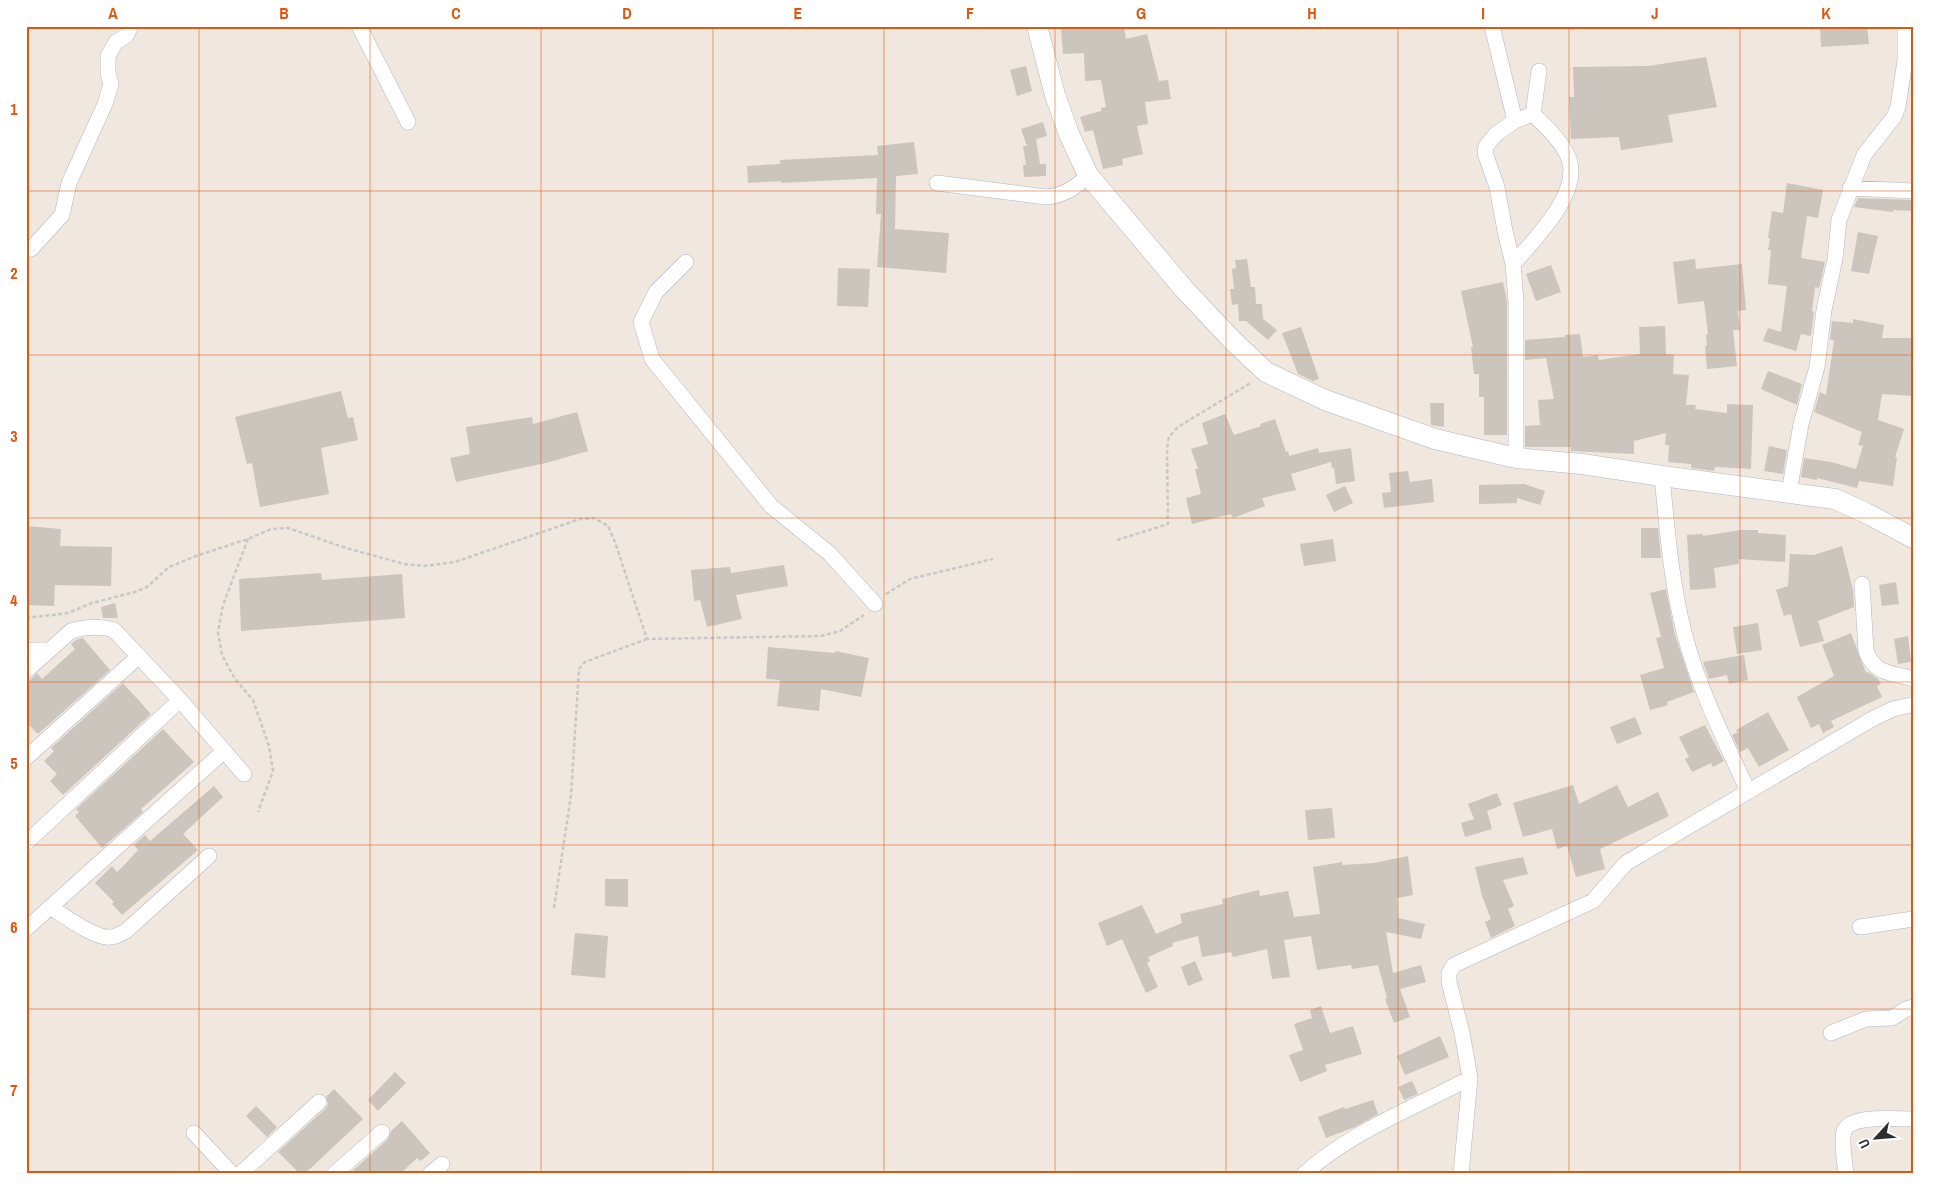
<svg xmlns="http://www.w3.org/2000/svg" width="1939" height="1200" viewBox="0 0 1939 1200" font-family="'Archivo Narrow',sans-serif">
<rect width="100%" height="100%" fill="#f0e7df"/>
<path fill="#cbc5bd" d="M1079 26H1124L1126 39 1147 34 1159 81 1168 80 1171 99 1145 102 1148 124 1137 126 1143 154 1122 159 1123 165 1103 169 1093 130 1085 132 1080 117 1101 111V108L1106 107 1101 80 1085 81 1084 53 1063 54 1061 28Z
M1820 26H1867L1869 44 1821 47Z
M1706 57 1717 107 1668 115 1673 142 1621 150 1619 137 1571 139 1569 97H1574L1573 67 1648 66Z
M1026 66 1032 91 1017 96 1010 70Z
M1043 122 1047 136 1036 139 1040 164H1046V176L1024 177 1023 165H1026L1023 146H1027L1021 129Z
M914 142 918 174 896 176 895 229 949 233 946 273 877 267 881 214H876L877 178 781 183V181L748 183 747 166 780 164V160L878 155 877 146Z
M1787 183 1823 190 1818 218 1807 216 1801 258 1825 262 1819 288 1815 287 1812 311 1814 312 1811 336 1801 334 1796 351 1763 341 1768 328 1781 332 1787 286 1768 284 1771 250H1768L1770 238H1768L1772 211 1783 213Z
M1858 198 1913 200V211L1893 210V212L1854 207Z
M1858 232 1878 236 1869 274 1851 271Z
M1247 259 1251 287H1255L1256 304H1262L1263 319 1277 330 1268 340 1246 321H1239L1238 304 1232 305 1230 289H1234L1232 269 1236 268 1235 260Z
M1695 259 1696 269 1742 264 1746 310 1738 311 1740 330H1733L1737 366 1707 369 1705 346H1707L1706 335 1708 334 1704 301 1678 304 1673 262Z
M1551 265 1561 292 1536 301 1526 274Z
M838 268 870 269 868 307 837 306Z
M1503 282 1507 302V435H1484V397H1479V374H1474L1471 347H1473L1461 291Z
M1853 319 1884 325 1882 338H1913V396L1882 394 1878 420 1904 429 1895 457H1897L1893 486 1859 481 1857 488 1817 478V480L1801 477 1804 458 1831 462 1856 469 1863 446 1858 445 1862 432 1814 412 1820 392 1826 395 1834 341 1830 339 1832 321 1853 323Z
M1665 326 1666 354 1674 355 1673 374 1689 375 1686 405H1696L1695 409 1727 413V404L1753 405 1751 469 1715 467 1714 471 1691 468V464L1668 462 1669 445H1665L1666 433 1634 441V454L1571 451V447H1525V426L1540 425 1538 400 1554 399 1546 358 1525 360V340L1565 337V335L1580 334 1583 357 1598 355 1599 360 1640 354 1639 327Z
M1301 327 1319 379 1313 381 1298 374 1282 333Z
M1768 371 1802 384 1797 405 1761 389Z
M341 391 348 418 353 417 358 440 321 448 329 494 260 507 252 463 247 464 235 417Z
M1430 403H1444V427L1431 425Z
M577 412 588 451 546 463 456 482 450 458 470 454 466 427 532 417 533 424Z
M1225 414 1234 435 1261 426 1260 424 1275 419 1286 452 1288 451 1289 456 1318 448 1319 453 1351 448 1355 481 1336 484 1334 468H1332L1331 462 1291 474 1296 490 1262 498 1265 506 1233 518 1231 514 1192 524 1186 498 1201 494 1195 469H1198L1191 449 1208 444 1202 423Z
M1769 446 1787 450 1783 474 1764 471Z
M1408 471 1410 482 1432 479 1434 502 1384 508 1382 493 1391 492 1389 473Z
M1524 484 1545 491 1540 505 1517 498V503L1479 504V485Z
M1345 486 1353 503 1334 512 1326 495Z
M26 526 61 529 60 546 112 547 111 586 55 585 54 606 26 605Z
M1641 528H1658L1661 558H1641Z
M1741 530H1758V533L1786 535 1785 562 1739 559V564L1714 568 1716 588 1690 590 1687 535 1703 534V536Z
M1333 539 1336 561 1304 566 1300 544Z
M1842 546 1853 590 1854 607 1818 621 1824 641 1800 647 1791 614 1784 616 1776 590 1788 586 1790 554 1814 555Z
M784 565 788 586 736 595 742 619 707 627 700 600 694 601 691 570 730 567 731 573Z
M321 573 322 580 402 574 405 618 241 631 239 579Z
M1896 582 1899 604 1882 606 1879 585Z
M1666 589 1675 635 1694 692 1667 702 1668 705 1650 710 1640 675 1664 668 1656 638 1661 637 1650 593Z
M115 603 118 618H103L101 607Z
M1758 623 1762 650 1737 654 1733 627Z
M1851 633 1866 673 1868 672 1878 679 1881 684 1877 686 1882 697 1831 721 1834 727 1823 733 1819 724 1811 728 1797 697 1834 676 1822 645Z
M1908 636 1911 662 1898 664 1894 639Z
M83 638 110 670 38 734 26 722V684L37 673 42 679 75 649 71 644 76 640Z
M768 647 835 653V651L869 658 861 697 821 689 819 711 777 706 780 680 766 679Z
M1744 655 1748 680 1729 684 1727 675 1709 679 1703 662Z
M123 683 151 714 63 795 50 781 57 774 44 761 54 751 51 748Z
M1768 712 1789 750 1759 767 1748 748 1740 752 1732 735 1738 732 1736 730Z
M1635 717 1642 734 1617 744 1610 727Z
M1705 725 1724 761 1713 767 1711 763 1692 772 1685 759 1689 757 1679 737Z
M163 729 194 762 141 809 143 812 102 848 75 816 79 812 76 809Z
M1573 785 1579 804 1617 785 1628 807 1658 792 1669 816 1600 849 1605 869 1576 877 1567 846 1557 849 1552 829 1523 837 1513 803Z
M214 786 223 797 183 834 198 850 122 915 112 904 114 902 95 883 112 866 117 872 128 861 138 850 134 845 145 835 150 841Z
M1497 793 1502 805 1487 811 1492 829 1465 837 1461 823 1474 819 1468 804Z
M1332 808 1335 838 1308 840 1305 810Z
M1408 856 1413 895 1397 898 1398 918 1425 924 1421 939 1386 932 1393 973 1421 965 1426 982 1400 989 1410 1017 1394 1023 1385 999 1387 998 1378 965 1352 969 1351 965 1317 970 1311 936 1284 940 1290 977 1272 979 1267 949 1233 957 1231 952 1202 957 1198 936 1172 943 1173 946 1148 957 1150 961 1147 963 1158 987 1146 993 1122 939 1107 946 1098 923 1142 905 1156 934 1182 923 1180 914 1223 904 1222 899 1259 890 1260 896 1288 891 1294 917 1320 914 1313 867 1342 862V865L1374 863Z
M1523 857 1528 874 1503 880 1514 906 1508 909 1515 926 1491 938 1485 922 1491 919 1482 896 1475 867Z
M605 879H628V907L605 906Z
M575 933 608 936 605 978 571 975Z
M1195 961 1203 980 1188 986 1181 967Z
M1321 1006 1330 1033 1353 1026 1362 1054 1325 1065 1327 1071 1300 1082 1289 1055 1303 1050 1294 1024 1312 1018 1310 1010Z
M1440 1036 1449 1057 1405 1075 1397 1056Z
M395 1072 406 1083 378 1111 368 1100Z
M1412 1081 1418 1094 1404 1100 1398 1087Z
M334 1089 363 1119 313 1166 304 1174H300L278 1152 325 1109 328 1104 326 1097Z
M1373 1100 1378 1114 1355 1127 1326 1138 1318 1117 1344 1107 1345 1109Z
M256 1106 277 1127 267 1137 246 1116Z
M402 1121 430 1153 421 1161 417 1158 400 1174H349L388 1139 391 1131Z"/>
<g fill="none" stroke-linecap="round" stroke-linejoin="round">
<g stroke="#b3b7c2" stroke-width="16">
<path id="street" d="M359 26 408 122
M1492 26 1515 121
M937 183 1046 197C1062 196 1077 187 1088 175
M1850 188 1913 191
M26 250 31 249 62 215 69 183 105 104 111 84 108 73V56L116 42 126 36 131 26
M686 262 656 292 641 322 652 359 771 506 830 554 875 604
M1513 264 1505 231 1497 187 1485 153 1486 146 1496 134 1515 121 1533 114
M1516 458V302L1513 264C1534 240 1581 194 1569 159 1562 141 1546 127 1533 114L1539 71
M1662 476C1667 528 1671 581 1684 632 1698 687 1724 739 1748 791
M1789 492 1801 424 1817 367 1824 310 1835 259 1839 220 1864 155 1894 117 1898 107 1905 60V26
M1862 584 1866 651C1875 675 1891 672 1913 679
M26 650H50
M26 671 71 631C85 627 101 626 114 630L180 700 244 774
M26 758 139 656
M26 843 180 700
M50 907C65 916 91 936 107 937 115 938 120 934 126 931L209 856
M1860 927 1913 919
M26 929 223 752
M1831 1033 1866 1019 1892 1018 1906 1009 1913 1007
M194 1133 232 1174
M240 1174 319 1102
M334 1174 382 1132
M430 1174 442 1164
M1304 1174C1352 1131 1414 1108 1470 1078L1462 1033 1449 982V973L1454 965 1593 901 1626 863 1874 718 1893 709 1911 705
M1461 1174 1470 1078
M1846 1174C1845 1164 1841 1140 1844 1131 1851 1114 1896 1119 1913 1119"/>
</g>
<g stroke="#b3b7c2" stroke-width="21">
<path id="secondary" d="M1037 26 1055 95 1069 134 1088 175 1184 289 1232 340 1266 372 1325 400 1435 439 1516 458 1582 464 1662 476 1835 499 1864 512 1913 538"/>
</g>
<path stroke="#c8c8c8" stroke-width="2.5" stroke-dasharray="4 2.5" stroke-linecap="butt" d="M248 539 223 605 218 632 222 655 235 679 253 700 269 746 273 771 258 812
M1117 540 1168 524 1167 448 1169 437 1178 427 1252 382
M886 594 910 579 993 559
M26 618 68 613 92 603 135 592 147 587 169 567 196 556 248 539 271 529 288 528 346 548 404 564 424 566 455 562 580 519 594 518 608 526 615 542 647 639 821 636 840 631 864 615
M554 908 571 795 579 669 585 662 647 639"/>
<use href="#street" stroke="#fff" stroke-width="15"/>
<use href="#secondary" stroke="#fff" stroke-width="20"/>
</g>
<path fill="none" stroke="#df570e" stroke-width="1" stroke-opacity="0.55" d="M199 26V1174M370 26V1174M541 26V1174M713 26V1174M884 26V1174M1055 26V1174M1226 26V1174M1398 26V1174M1569 26V1174M1740 26V1174M26 191H1913M26 355H1913M26 518H1913M26 682H1913M26 845H1913M26 1009H1913"/>
<rect width="1939" height="1200" fill="none" stroke="#ffffff" stroke-width="55"/>
<g transform="translate(1876 1138) rotate(244)" stroke="#ffffff" stroke-width="4" paint-order="stroke">
<path d="M0-4L9 19L0 12L-9 19Z" fill="#2d2d2d"/>
<text y="-8" font-size="14" font-weight="bold" text-anchor="middle" fill="#2d2d2d">U</text>
</g>
<rect x="28" y="28" width="1884" height="1144" fill="none" stroke="#df570e" stroke-width="2"/>
<g font-size="16" text-anchor="middle" font-weight="bold" fill="#df570e">
<text x="113" y="19">A</text>
<text x="284" y="19">B</text>
<text x="456" y="19">C</text>
<text x="627" y="19">D</text>
<text x="798" y="19">E</text>
<text x="970" y="19">F</text>
<text x="1141" y="19">G</text>
<text x="1312" y="19">H</text>
<text x="1483" y="19">I</text>
<text x="1655" y="19">J</text>
<text x="1826" y="19">K</text>
<text x="14" y="115">1</text>
<text x="14" y="279">2</text>
<text x="14" y="442">3</text>
<text x="14" y="606">4</text>
<text x="14" y="769">5</text>
<text x="14" y="933">6</text>
<text x="14" y="1096">7</text>
</g>
</svg>
